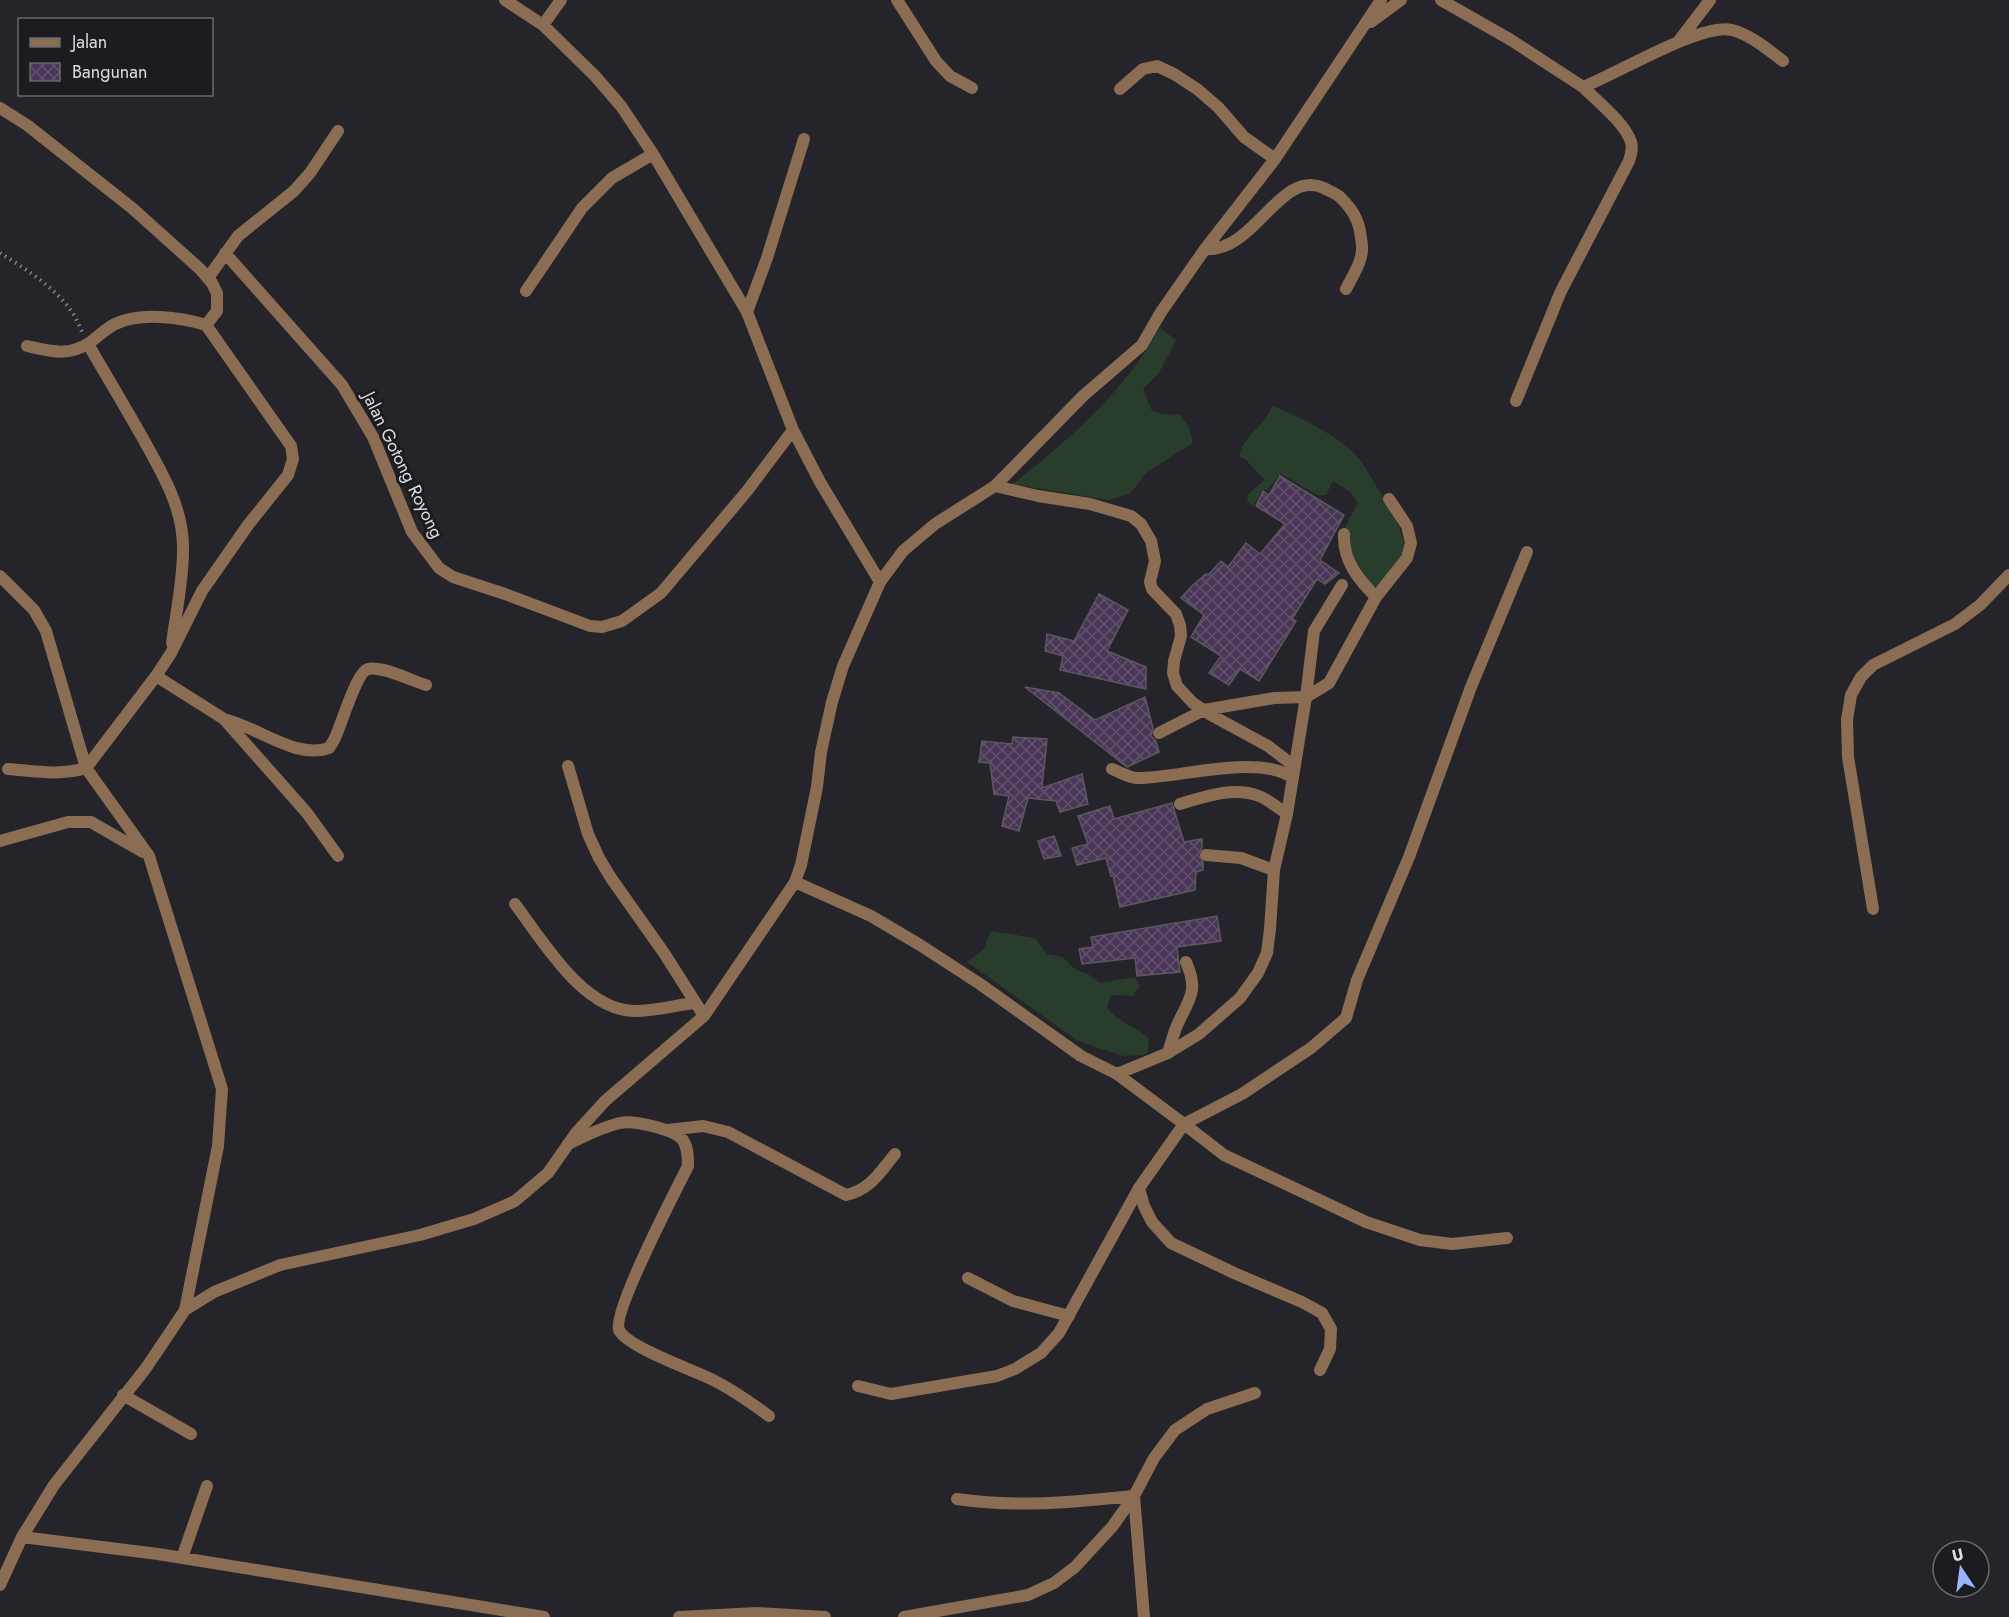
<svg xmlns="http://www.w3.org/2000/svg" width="2009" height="1617" viewBox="0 0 2009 1617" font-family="Jost,sans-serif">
<defs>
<pattern id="building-cross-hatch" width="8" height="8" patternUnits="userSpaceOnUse" patternTransform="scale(1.5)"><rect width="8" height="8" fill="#493656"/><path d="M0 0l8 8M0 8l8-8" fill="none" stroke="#63526e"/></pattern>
</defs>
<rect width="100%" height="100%" fill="#24242a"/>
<path fill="#293d2c" d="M1160 328 1176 340 1159 373 1143 389 1152 411 1162 414 1180 415 1189 427 1193 443 1146 473 1130 494 1108 500 1013 484C1070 439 1124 392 1160 328Z
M1272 406C1297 415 1343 438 1359 459 1367 469 1373 481 1379 491 1391 509 1402 529 1406 551L1379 586H1373L1357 567 1344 529 1358 503 1350 492 1333 481 1326 495H1317L1281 474 1267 490H1262L1253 507 1248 502 1247 495 1265 480 1245 459 1239 457C1242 436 1264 428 1272 406Z
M991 931 1035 938 1047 954 1063 957 1076 970 1088 974 1100 983 1135 977 1140 987 1136 990 1134 996 1111 995 1107 1008C1119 1023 1135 1026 1149 1038L1148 1052 1144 1055 1123 1056 1078 1041 967 962 983 950Z"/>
<path fill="url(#building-cross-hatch)" stroke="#5b585e" stroke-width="1.5" d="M1280 476 1344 515 1320 560 1339 573 1325 584 1317 579 1292 619 1296 621 1259 681 1240 669 1229 685 1209 673 1221 656 1191 637 1204 615 1181 598 1193 585 1206 574 1208 575 1221 561 1228 567 1246 543 1260 554 1285 524 1256 506 1263 491 1269 495Z
M1099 594 1128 610 1107 651 1146 667V689L1060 670 1063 656 1045 651 1047 634 1074 641Z
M1025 687 1059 693 1095 720 1145 697 1153 728 1151 736 1156 741 1159 752 1127 767Z
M1013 737 1047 739 1042 788 1082 774 1088 804 1060 812 1056 801 1028 798 1019 831 1002 826 1009 796 994 794 990 763 979 762 982 741 1012 744Z
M1172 803 1184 842 1202 839V848L1198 855 1203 862V870L1196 872 1195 890 1120 907 1113 876H1111L1106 858 1077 865 1072 848 1088 844 1078 816 1110 806 1114 819Z
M1054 836 1061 856 1044 859 1038 841Z
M1217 916 1221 941 1177 947 1180 972 1137 976 1135 958 1082 964 1079 949 1093 947 1091 937Z"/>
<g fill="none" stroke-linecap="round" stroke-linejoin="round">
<path stroke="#838388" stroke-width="4" stroke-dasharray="1.5 4.5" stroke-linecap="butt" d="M0 253C24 268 55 287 71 311 76 317 79 325 82 332"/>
<path stroke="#8a6d52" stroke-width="12" d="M995 486 1038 496 1090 504 1131 516 1141 524 1151 541 1155 561 1150 582 1152 589 1176 614 1180 625 1181 636 1174 661 1173 673 1177 686 1193 703 1211 715 1268 746 1294 766
M1344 534C1343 561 1358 579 1376 597
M1306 697 1314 631 1342 585
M1159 733 1204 710 1274 698 1306 697 1329 683 1376 597 1407 558 1411 543 1407 526 1389 499
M1112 769C1120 772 1129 778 1138 778 1179 778 1259 753 1293 778
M1180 804C1204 797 1233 786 1259 796 1269 800 1278 808 1287 814
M1206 855 1241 858 1274 870
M1168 1053C1171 1043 1174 1031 1179 1021 1191 997 1198 989 1186 962
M1184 1124 1224 1155 1366 1222 1420 1240 1452 1244 1507 1238
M668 1130 703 1126 728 1132 846 1195C870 1190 880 1172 895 1154
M568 1144C585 1136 602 1127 620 1123 633 1120 673 1129 682 1139 688 1146 688 1157 688 1166 677 1188 612 1313 619 1330 627 1347 693 1370 711 1379 732 1389 750 1402 769 1416
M1139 1188 1144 1206 1152 1222 1171 1243 1234 1273 1302 1302 1322 1313 1331 1329 1330 1349 1320 1370
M968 1278 1013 1301 1069 1316
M858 1386 891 1394 997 1376 1015 1369 1041 1353 1059 1333 1139 1188
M1134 1496 1144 1617"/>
<path stroke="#8a6d52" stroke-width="12" d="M505 0 543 25 595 76 621 106 653 154 747 312 793 430 820 482 880 582
M897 0 936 61 950 76 972 88
M1441 0 1511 40 1583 87C1617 74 1702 22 1732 30 1751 35 1767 49 1783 61
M1371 22 1401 0
M543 25 561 0
M1678 42 1710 0
M1120 89 1143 69 1157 66 1174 74 1197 89 1218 107 1244 137 1275 159
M0 108 27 125 132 208 200 269 212 283 217 293V311L206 325
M1205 249C1255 253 1280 168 1324 188 1329 191 1335 193 1340 197 1356 213 1360 223 1362 246 1363 261 1353 275 1346 289
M225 253 342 385 373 437 412 532 439 568 453 577 505 594 590 626 602 627 622 621 661 593 747 491 793 430
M208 278 238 236 294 191 310 173 338 131
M526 291 582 208 612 178 653 154
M747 312 767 258 804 139
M88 344C107 377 127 410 146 444 165 478 184 511 183 551 183 581 176 613 172 643
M1516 401 1561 291 1629 161C1631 155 1633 149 1631 142 1625 123 1597 101 1583 87
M0 576 34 610 46 631 86 768 149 856 222 1089 218 1146 185 1310 146 1368 54 1485 22 1537 0 1585
M156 676 224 719 307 813 338 856
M224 719C258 727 296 760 329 748L334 740C341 727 356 672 368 669 381 665 412 681 426 685
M568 766 588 834 599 858 611 878 664 953 704 1016
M8 769C34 771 60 776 86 768L156 676 171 653 202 591 248 525 288 475 293 459 291 446 206 325C180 317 140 312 115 324 105 329 98 337 89 343 68 357 49 351 27 346
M0 841 68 822H91L143 852
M795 882 871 916 920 945 980 984 1081 1056 1117 1074 1184 1124 1139 1188
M515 904C543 941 584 1012 636 1011 655 1011 676 1005 695 1003
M1873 909 1848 757 1847 720 1851 695 1861 677 1873 665 1955 624 1980 605 2009 575
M1117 1074 1168 1053 1199 1034 1240 998 1258 973 1267 953 1270 929 1274 870 1287 814 1306 697
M1184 1124 1242 1094 1311 1048 1346 1018 1357 980 1409 857 1471 687 1527 552
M185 1310 214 1292 280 1265 420 1235 474 1219 515 1201 548 1173 576 1133 605 1101 704 1016 795 882 801 865 817 787 821 752 832 702 843 666 880 582 903 551 935 524 995 486 1083 396 1142 345 1161 312 1205 249 1275 159 1381 0
M123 1395 191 1434
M957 1499C1019 1508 1073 1502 1134 1496
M22 1537 158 1554 544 1617
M182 1558 207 1486
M679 1617 757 1613 825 1617
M904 1617 1028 1595 1054 1583 1075 1567 1112 1527 1134 1496 1154 1458 1175 1430 1207 1409 1255 1393"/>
</g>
<g text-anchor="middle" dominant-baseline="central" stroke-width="6" stroke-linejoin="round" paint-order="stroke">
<g font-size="18" fill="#dcdce0" stroke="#1b1b20">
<text transform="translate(403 465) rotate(64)">Jalan Gotong Royong</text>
</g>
</g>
<rect x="18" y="18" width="195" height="78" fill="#1b1b20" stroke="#68686d" stroke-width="1.5"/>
<rect x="30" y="38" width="30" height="9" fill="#8a6d52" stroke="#68686d" stroke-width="1.5"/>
<text x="72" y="48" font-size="18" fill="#dcdce0">Jalan</text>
<rect x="30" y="63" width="30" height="18" fill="url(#building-cross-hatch)" stroke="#68686d" stroke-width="1.5"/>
<text x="72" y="78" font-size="18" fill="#dcdce0">Bangunan</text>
<g transform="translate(1961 1569) rotate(347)"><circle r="28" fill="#1b1b20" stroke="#68686d" stroke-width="1.5"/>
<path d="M0-4.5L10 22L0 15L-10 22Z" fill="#99b5fd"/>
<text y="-9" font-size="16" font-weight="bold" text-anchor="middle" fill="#dcdce0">U</text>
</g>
</svg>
